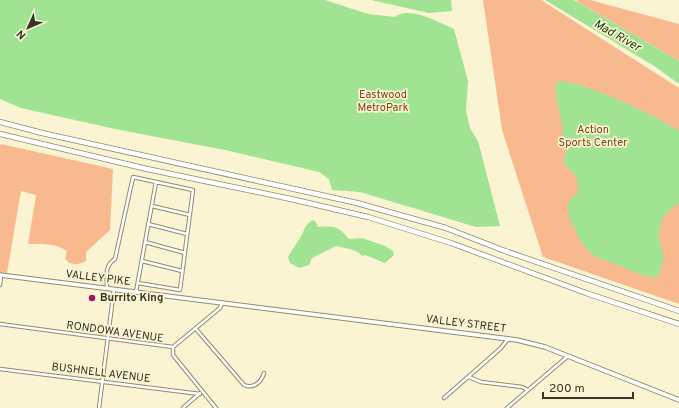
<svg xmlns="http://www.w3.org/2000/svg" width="679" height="408" viewBox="0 0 679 408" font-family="Overpass,sans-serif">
<rect width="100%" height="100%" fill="#faf4d3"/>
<path fill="#f8b98f" d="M483 0H541L679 88V304L543 257 502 130Z
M578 0H590L679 24V61L576 1Z
M1 144 113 169 110 230 86 252V261C78 265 71 266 65 259L67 251C56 243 41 244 28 244L36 195 21 191 7 273 0 272V146Z"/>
<path fill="#a0e392" d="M0 0H325L368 14 395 17C408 5 440 23 454 29L468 81 466 111 470 128 478 141 500 226 476 227 360 192 332 190 329 179 319 172 225 150 115 129 21 108 0 99Z
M371 0H451L452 11 429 13Z
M545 0H574L679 61V84L654 66Z
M558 81C584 81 657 116 679 131V203C664 212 658 223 659 240 660 245 663 250 663 256 664 263 660 267 660 274L657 277H649L636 273 618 265 598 258 589 252 578 237 576 230 569 218 568 203 572 197 578 193 577 177 565 165 564 159 567 146 563 136 562 122 556 97V86Z
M313 220 316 222 318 227C335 226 338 226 349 239L362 238 385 246 393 251 394 255 385 263 365 255 362 256C357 249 344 248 336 246L312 258 309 265 299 268 290 263 288 257C292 250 296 245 300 238 306 230 302 227 313 220Z"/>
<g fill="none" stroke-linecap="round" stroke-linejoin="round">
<g stroke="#908a6c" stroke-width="4.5">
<path id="street" d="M152 206 190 215
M148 224 187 234
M145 242 185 253
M142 261 182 271
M0 285 1 275
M107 288C107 276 104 266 115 259L133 177 193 190 180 290 138 283
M136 292 156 182
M0 324 173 347
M196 329 244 385C253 389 261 383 264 373
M173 347V355L216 408
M173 347 220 308 222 303
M0 369 200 394
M469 377 481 382 522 387 528 390
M444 398 501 348 508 339
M99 408 114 289
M183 408 200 393
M507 408 568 356"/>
</g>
<g stroke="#908a6c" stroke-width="5.5">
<path id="secondary" d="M0 275 517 340 545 347 679 400"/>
</g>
<g stroke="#908a6c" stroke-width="6">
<path id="highway" d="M0 122 42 133 357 203 446 228 505 251 679 311
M0 134 147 169 291 199 368 217 451 243 586 293 679 324"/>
</g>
<use href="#street" stroke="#fff" stroke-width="2.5"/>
<use href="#secondary" stroke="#fff" stroke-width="3.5"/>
<use href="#highway" stroke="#fff" stroke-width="4.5"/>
</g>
<circle fill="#9e1665" stroke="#faf4d3" stroke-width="1.5" cx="92" cy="298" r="4"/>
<g text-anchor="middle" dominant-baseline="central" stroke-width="3.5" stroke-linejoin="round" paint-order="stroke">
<g font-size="11" fill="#7c4519" stroke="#faf4d3">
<text x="383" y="95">Eastwood<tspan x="383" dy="13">MetroPark</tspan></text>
<text x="593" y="130">Action<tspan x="593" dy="13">Sports Center</tspan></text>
</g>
<g font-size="11" fill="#383528" stroke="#faf4d3">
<text transform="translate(98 278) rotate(7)">VALLEY PIKE</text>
<text transform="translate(466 324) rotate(7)">VALLEY STREET</text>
<text transform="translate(115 332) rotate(8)">RONDOWA AVENUE</text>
<text transform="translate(101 373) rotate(7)">BUSHNELL AVENUE</text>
</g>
<g font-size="11" font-weight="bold" fill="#383528" stroke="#faf4d3" text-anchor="start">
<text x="100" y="298">Burrito King</text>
</g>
<g font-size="12" font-style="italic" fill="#18430d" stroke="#faf4d3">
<text transform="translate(617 36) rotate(30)">Mad River</text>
</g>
</g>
<g transform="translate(28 28) rotate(225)" stroke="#faf4d3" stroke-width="3" paint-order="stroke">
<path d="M0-3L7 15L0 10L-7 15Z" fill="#383528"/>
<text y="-6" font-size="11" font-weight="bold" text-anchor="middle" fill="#383528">N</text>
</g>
<path d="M543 392v6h90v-6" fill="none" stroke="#383528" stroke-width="2"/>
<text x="549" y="392" font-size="12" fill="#383528" stroke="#faf4d3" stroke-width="3" paint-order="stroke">200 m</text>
</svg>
